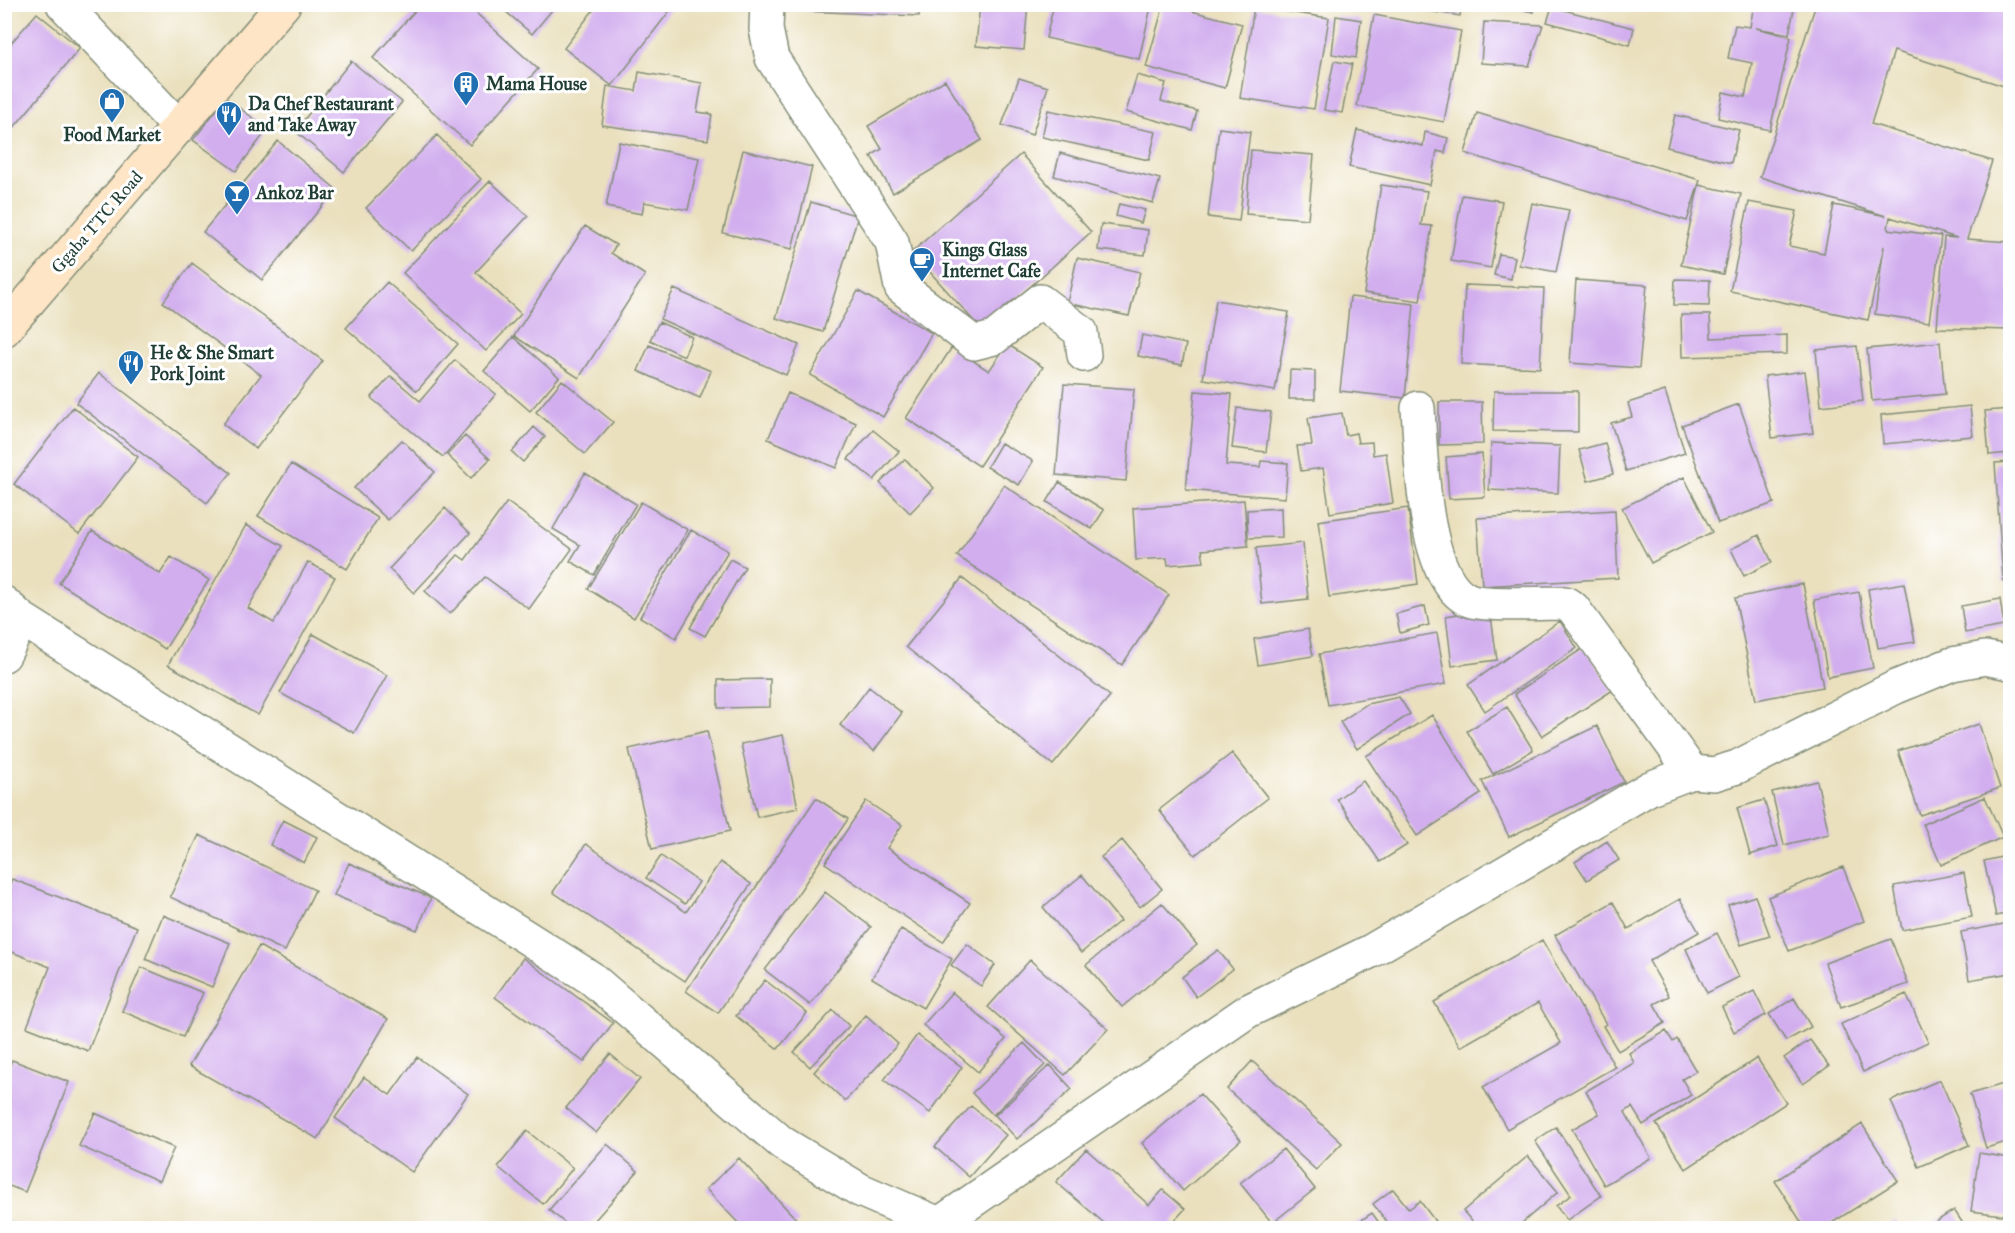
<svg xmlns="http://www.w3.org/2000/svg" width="2015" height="1233" viewBox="0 0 2015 1233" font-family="'IM FELL Great Primer',serif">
<rect width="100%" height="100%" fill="#fff"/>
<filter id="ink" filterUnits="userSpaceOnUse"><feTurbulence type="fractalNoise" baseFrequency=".0167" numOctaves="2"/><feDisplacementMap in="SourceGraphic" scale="12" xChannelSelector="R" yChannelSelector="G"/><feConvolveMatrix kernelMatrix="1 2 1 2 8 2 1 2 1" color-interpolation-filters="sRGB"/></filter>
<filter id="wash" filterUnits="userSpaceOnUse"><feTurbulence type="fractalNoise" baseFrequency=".008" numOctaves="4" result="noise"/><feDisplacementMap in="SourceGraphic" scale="24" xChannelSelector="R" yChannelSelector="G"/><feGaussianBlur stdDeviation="1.35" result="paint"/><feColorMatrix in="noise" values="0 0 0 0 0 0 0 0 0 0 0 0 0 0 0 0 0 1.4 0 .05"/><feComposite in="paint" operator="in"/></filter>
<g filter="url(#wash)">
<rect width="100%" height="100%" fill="#eae0bd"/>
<g id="blocks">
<path fill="#d2aeee" d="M421 4H466L538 69 470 145 373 58Z
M497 4H557L532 34Z
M598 4H675L612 86 564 48Z
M803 4H919V16L803 11Z
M980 4H1028L1024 50 976 46Z
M1054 4 1151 7 1139 59 1046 38Z
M1164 4 1242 24 1225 88 1146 67Z
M1381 4H1462L1460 16Z
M1491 4H1535L1534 12Z
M1754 4H1795L1789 34 1756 28 1791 37 1770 130 1718 118 1723 92 1745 97 1752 63 1728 58 1735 25 1750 27Z
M1816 4H2010V88L1894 51 1871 124 1992 161 1967 239 2010 242V330L1937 328 1944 237 1957 238 1890 217 1888 229 1941 236 1929 322 1875 314 1884 246 1868 320 1730 291 1749 202 1797 211 1789 246 1824 253 1834 205 1886 216 1760 177Z
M1254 7 1329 18 1314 109 1240 98Z
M1552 7 1634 28 1630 45 1547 22Z
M37 13 80 48 6 137 4 51Z
M1374 15 1461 31 1444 122 1357 106Z
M1336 16 1361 20 1356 58 1332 54Z
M1484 22 1543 25 1529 66 1481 63Z
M351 61 402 102 344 172 295 131Z
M1334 61 1352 64 1342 113 1324 110Z
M639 72 702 83 697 112 712 114 708 140 602 125 607 86 636 91Z
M1137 75 1166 83 1161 101 1197 111 1192 130 1126 112Z
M1019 78 1048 87 1032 135 1002 125Z
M945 80 982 140 893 193 871 156 882 149 868 126Z
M226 98 268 129 236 171 193 140Z
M1048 110 1156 132 1149 160 1042 137Z
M1477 113 1700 180 1687 221 1465 153Z
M1675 115 1739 130 1731 163 1667 147Z
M1219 128 1250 132 1239 221 1208 217Z
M1357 130 1423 146 1425 132 1448 138 1445 153 1437 151 1430 185 1349 167Z
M437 135 481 179 411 251 366 208Z
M278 141 336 189 262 280 203 232Z
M619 142 699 158 688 210 644 202 642 214 606 207Z
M743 150 812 167 792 249 723 233Z
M1251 150 1314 155 1308 219 1246 214Z
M1060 153 1160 179 1153 203 1054 176Z
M1021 154 1091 232 982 330 912 252Z
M490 181 528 216 476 272 521 314 486 351 403 273Z
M1381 185 1427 191 1421 225 1432 226 1420 301 1364 293Z
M1699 185 1741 194 1723 274 1681 265Z
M1462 195 1502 201 1491 268 1451 261Z
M811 202 858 216 823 332 776 318Z
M1532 203 1569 210 1556 272 1519 265Z
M1119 204 1145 210 1141 223 1116 216Z
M1101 224 1148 230 1145 255 1098 250Z
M585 226 616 245 611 253 645 275 579 378 514 336Z
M1499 254 1515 257 1511 279 1494 275Z
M1077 258 1140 272 1129 316 1067 303Z
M192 263 323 361 256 449 223 424 261 375 163 302Z
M1675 279 1710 280 1709 306 1674 305Z
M1576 280 1647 285 1639 368 1570 363Z
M387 282 458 344 417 391 346 328Z
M1465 285 1544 288 1540 368 1461 364Z
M674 289 799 345 786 375 660 319Z
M858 291 932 333 883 417 810 375Z
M1350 297 1414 304 1405 398 1340 391Z
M1216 300 1289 312 1275 391 1203 379Z
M1681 315H1710L1711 338 1787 335V354L1682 357Z
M659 322 692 337 684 356 650 340Z
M1142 335 1186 344 1182 365 1138 356Z
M513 337 559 377 530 411 484 371Z
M1940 342 1945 394 1872 401 1867 349Z
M1007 344 1043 367 979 466 906 418 952 347 989 371Z
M649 345 711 371 700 398 638 371Z
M1857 346 1863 401 1821 406 1816 350Z
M455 360 496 394 443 457 371 398 391 376 420 401Z
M1290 370 1315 371V399H1289Z
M1805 371 1813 433 1772 438 1765 376Z
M99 373 231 473 207 503 76 403Z
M562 380 613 422 585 454 536 412Z
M1064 384 1134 389 1126 481 1056 475Z
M1195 391 1232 394 1226 465 1260 467 1261 461 1288 463 1285 498 1186 490Z
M1494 391H1578V432L1493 431Z
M1665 391 1685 453 1626 471 1611 423 1632 417 1628 403Z
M788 393 856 423 836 468 768 439Z
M1439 402H1482L1483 444 1439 445Z
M1739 404 1774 503 1718 523 1682 425Z
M1970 406 1973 436 1883 444 1881 415Z
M73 407 138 457 79 534 14 484Z
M1237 408 1271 412 1266 452 1232 448Z
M2010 409V453L1989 455 1985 411Z
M1342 413 1346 435 1356 433 1358 443 1372 442 1373 455 1386 453 1393 503 1330 513 1323 468 1301 471 1297 446 1312 445 1308 418Z
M534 427 545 437 523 462 512 452Z
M873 430 899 451 874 480 848 459Z
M465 436 490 459 471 478 447 455Z
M402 440 435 472 388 520 354 488Z
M1001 443 1033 461 1019 485 987 467Z
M1491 443 1560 446 1558 493 1489 490Z
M1605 443 1613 474 1588 481 1579 450Z
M1482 454 1485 497 1449 499 1446 457Z
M905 459 934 488 910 513 880 483Z
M2010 462V580L2003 581 1995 463Z
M291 464 378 518 347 569 258 516Z
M585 473 636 504 594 575 570 561 580 545 553 529Z
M1684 477 1712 532 1651 563 1622 508Z
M1059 482 1104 510 1092 529 1047 502Z
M1004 485 1169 595 1122 665 957 556Z
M1244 500 1248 546 1202 550 1204 562 1168 565 1167 558 1136 560 1133 508Z
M507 502 572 549 529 609 485 577 450 614 425 591 458 555 465 560Z
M641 502 688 530 634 618 588 589Z
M445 508 470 533 414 593 389 569Z
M1281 508 1282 537 1248 538 1247 510Z
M1408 508 1418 584 1329 597 1318 521Z
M1615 510 1618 578 1482 586 1477 518Z
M246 525 283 546 248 608 274 623 308 562 335 577 258 715 168 665Z
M691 530 728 551 676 638 640 617Z
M92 531 160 574 171 557 209 580 165 649 59 583Z
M1759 535 1772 562 1744 576 1731 549Z
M1303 543 1308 599 1262 604 1256 548Z
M730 559 745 567 705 636 690 628Z
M962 578 1110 696 1053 765 906 647Z
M1904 583 1915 642 1878 648 1868 589Z
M1803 584 1823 687 1756 700 1735 598Z
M1859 592 1873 668 1828 677 1814 600Z
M2000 599 2004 626 1965 633 1961 606Z
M1425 606 1429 625 1400 633 1396 614Z
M1490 609 1497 660 1452 666 1446 616Z
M1560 621 1577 648 1485 711 1468 685Z
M1308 629 1313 656 1258 665 1254 639Z
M1437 633 1446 684 1328 705 1319 654Z
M313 634 387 675 354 733 280 693Z
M1585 647 1613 690 1542 736 1514 694Z
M770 679V707L718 708V680Z
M869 687 902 713 874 751 840 725Z
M1399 697 1410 714 1357 749 1340 722 1367 704Z
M1507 707 1533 750 1493 774 1467 731Z
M1432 715 1481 794 1417 836 1366 756Z
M1979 724 2000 788 1920 815 1898 751Z
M1597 726 1624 782 1509 837 1482 781Z
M707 731 730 831 652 849 629 749Z
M783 735 798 808 757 817 741 744Z
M1232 753 1268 798 1195 855 1159 810Z
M1363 781 1407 845 1380 862 1337 799Z
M1817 781 1829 834 1784 845 1772 792Z
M1985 797 2003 837 1941 865 1923 824Z
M816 798 848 819 718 1013 686 991Z
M1764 800 1778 846 1750 855 1737 808Z
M866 801 902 825 887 848 970 903 943 942 825 863Z
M283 820 317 837 304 863 270 845Z
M199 835 315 890 285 951 170 897Z
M1122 840 1162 889 1140 907 1101 857Z
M1607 841 1619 860 1587 880 1575 862Z
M586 844 686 912 720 862 751 884 685 981 553 892Z
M2010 855V913L1996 916 1984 861Z
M661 856 699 882 685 904 646 878Z
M349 863 431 898 417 930 334 895Z
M1843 867 1864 921 1789 951 1768 897Z
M1964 873 1972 917 1902 930 1894 886Z
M1082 875 1120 921 1081 953 1043 907Z
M12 879 137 927 88 1051 27 1027 50 967 4 949V898Z
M825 892 871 927 810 1005 765 970Z
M1755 896 1770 936 1741 945 1728 905Z
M1680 899 1699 932 1649 961 1669 996 1654 1004 1665 1023 1618 1051 1603 1026 1606 1024 1555 935 1613 902 1628 929Z
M1162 903 1197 945 1122 1007 1086 965Z
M163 915 230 943 212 987 145 959Z
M2009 923 2010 973 1969 980 1961 932Z
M901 929 952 959 923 1008 872 978Z
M1717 933 1739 977 1707 993 1686 949Z
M1891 939 1908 984 1841 1007 1825 963Z
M1542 940 1615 1067 1507 1129 1483 1087 1561 1043 1538 1003 1460 1047 1434 1002Z
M967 944 995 965 981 986 951 965Z
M259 946 388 1019 318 1139 189 1066Z
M1218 950 1233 969 1196 997 1182 977Z
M523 958 613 1023 584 1062 495 997Z
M1030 960 1108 1029 1065 1075 988 1007Z
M141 967 203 993 183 1037 122 1011Z
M765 980 807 1013 778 1049 736 1016Z
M1754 991 1766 1015 1734 1032 1722 1007Z
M952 992 1006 1039 978 1072 923 1025Z
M1906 994 1928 1042 1863 1072 1841 1024Z
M1794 998 1811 1027 1786 1041 1769 1014Z
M833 1010 849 1026 810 1067 794 1052Z
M866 1015 898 1044 845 1101 814 1072Z
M1666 1031 1673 1042 1677 1039 1696 1071 1682 1079 1691 1095 1643 1125 1632 1107 1625 1112 1651 1158 1604 1185 1572 1129 1599 1114 1586 1091 1634 1063 1629 1053Z
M917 1035 962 1067 930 1113 884 1080Z
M1810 1040 1829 1066 1803 1084 1784 1058Z
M1024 1043 1045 1065 993 1115 972 1093Z
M610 1054 640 1079 596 1133 566 1108Z
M417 1057 468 1094 412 1172 335 1118 364 1077 390 1095Z
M1757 1058 1786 1103 1686 1169 1656 1124Z
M12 1060 69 1082 25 1192 4 1184V1079Z
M1252 1061 1342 1143 1316 1170 1227 1089Z
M1050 1065 1072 1089 1017 1139 995 1115Z
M1940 1080 1969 1145 1919 1167 1891 1101Z
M2010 1082V1141L1986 1148 1970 1094Z
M1200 1094 1241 1140 1183 1191 1142 1143Z
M971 1106 1006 1135 969 1177 935 1147Z
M95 1113 174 1148 159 1181 79 1146Z
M1862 1124 1898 1181 1824 1228H1805L1775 1181Z
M1556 1127 1601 1196 1567 1220 1556 1206 1571 1195 1535 1141Z
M527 1131 573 1168 543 1204 498 1167Z
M607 1144 638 1171 588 1228H571L549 1210Z
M1086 1149 1149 1205 1163 1190 1185 1209 1172 1223 1177 1228H1110L1056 1182Z
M1283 1149 1315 1189 1272 1223 1240 1183Z
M1979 1153 2010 1158V1216L1971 1211Z
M1528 1156 1558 1192 1516 1228H1478L1463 1211Z
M739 1158 799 1222 792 1228H743L706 1189Z
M1393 1189 1409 1209 1420 1201 1435 1221 1425 1228H1392L1373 1204Z
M1954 1210 1966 1228H1926Z
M1372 1213 1383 1228H1349Z
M4 1220 28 1228H4Z
M1895 1220 1901 1228H1884Z"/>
</g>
</g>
<g filter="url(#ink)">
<use href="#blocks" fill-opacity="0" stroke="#848e78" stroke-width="1.5"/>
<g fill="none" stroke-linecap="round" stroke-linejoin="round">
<g stroke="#848e78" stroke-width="36">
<path id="street" d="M63 4 179 127
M767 4 766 29 772 58 892 242 901 287 974 343 994 338 1040 301 1081 332 1084 355
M1418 408C1421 452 1422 581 1469 600 1483 606 1545 603 1565 603L1573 608 1692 772
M4 603 22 619 591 978 782 1143 860 1190 939 1224 945 1228
M4 655 22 619
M939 1224 1248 1011 1371 951 1650 788 1692 772 1714 774 1737 767 1896 687 1952 664 1985 658 2010 663"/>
</g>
<g stroke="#848e78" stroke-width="36">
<path id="secondary" d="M4 330 284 4"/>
</g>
<use href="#street" stroke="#fff" stroke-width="33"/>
<use href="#secondary" stroke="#fde5c5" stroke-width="33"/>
</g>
</g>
<defs>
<g id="building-pin" transform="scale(1.35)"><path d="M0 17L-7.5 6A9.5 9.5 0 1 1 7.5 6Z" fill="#1f6fb2" stroke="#fff"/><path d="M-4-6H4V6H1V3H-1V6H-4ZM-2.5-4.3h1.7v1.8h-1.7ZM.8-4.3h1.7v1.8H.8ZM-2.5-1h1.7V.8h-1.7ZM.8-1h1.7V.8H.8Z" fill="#fff"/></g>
<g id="shop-pin" transform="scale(1.35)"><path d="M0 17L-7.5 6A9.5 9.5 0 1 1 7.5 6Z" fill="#1f6fb2" stroke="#fff"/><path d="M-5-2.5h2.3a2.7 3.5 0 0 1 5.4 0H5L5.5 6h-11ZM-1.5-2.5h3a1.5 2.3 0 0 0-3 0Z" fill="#fff"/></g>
<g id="restaurant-pin" transform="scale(1.35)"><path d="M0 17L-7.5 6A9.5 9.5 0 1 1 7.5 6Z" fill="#1f6fb2" stroke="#fff"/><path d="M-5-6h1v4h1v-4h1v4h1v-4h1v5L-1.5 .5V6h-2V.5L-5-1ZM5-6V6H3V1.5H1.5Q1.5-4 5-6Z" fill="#fff"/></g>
<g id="bar-pin" transform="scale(1.35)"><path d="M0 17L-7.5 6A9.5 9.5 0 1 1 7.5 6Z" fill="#1f6fb2" stroke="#fff"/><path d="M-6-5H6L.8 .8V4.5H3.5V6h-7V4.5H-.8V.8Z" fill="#fff"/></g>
<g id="cafe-pin" transform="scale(1.35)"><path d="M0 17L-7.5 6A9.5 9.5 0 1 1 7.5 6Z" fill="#1f6fb2" stroke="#fff"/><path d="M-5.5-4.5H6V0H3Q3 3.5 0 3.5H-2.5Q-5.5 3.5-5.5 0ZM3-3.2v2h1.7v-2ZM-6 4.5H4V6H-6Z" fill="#fff"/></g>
</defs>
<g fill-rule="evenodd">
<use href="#building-pin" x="466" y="84"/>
<use href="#shop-pin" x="112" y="101"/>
<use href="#restaurant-pin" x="229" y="114"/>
<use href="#bar-pin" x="237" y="193"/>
<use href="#cafe-pin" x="922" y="260"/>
<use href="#restaurant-pin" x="131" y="363"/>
</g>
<g text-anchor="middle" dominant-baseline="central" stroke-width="6" stroke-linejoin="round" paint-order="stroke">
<g font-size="18" font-weight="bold" fill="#1f3d34" stroke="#fff" text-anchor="start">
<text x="486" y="84">Mama House</text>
<text x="248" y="104">Da Chef Restaurant<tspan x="248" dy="21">and Take Away</tspan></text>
<text x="112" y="135" text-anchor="middle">Food Market</text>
<text x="256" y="193">Ankoz Bar</text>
<text x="942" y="250">Kings Glass<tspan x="942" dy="21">Internet Cafe</tspan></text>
<text x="150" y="353">He &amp; She Smart<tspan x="150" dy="21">Pork Joint</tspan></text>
</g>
<g font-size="18" fill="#1f3d34" stroke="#fff">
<text transform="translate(97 222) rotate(-49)">Ggaba TTC Road</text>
</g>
</g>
<rect width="2015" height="1233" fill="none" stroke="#fff" stroke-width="24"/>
</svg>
